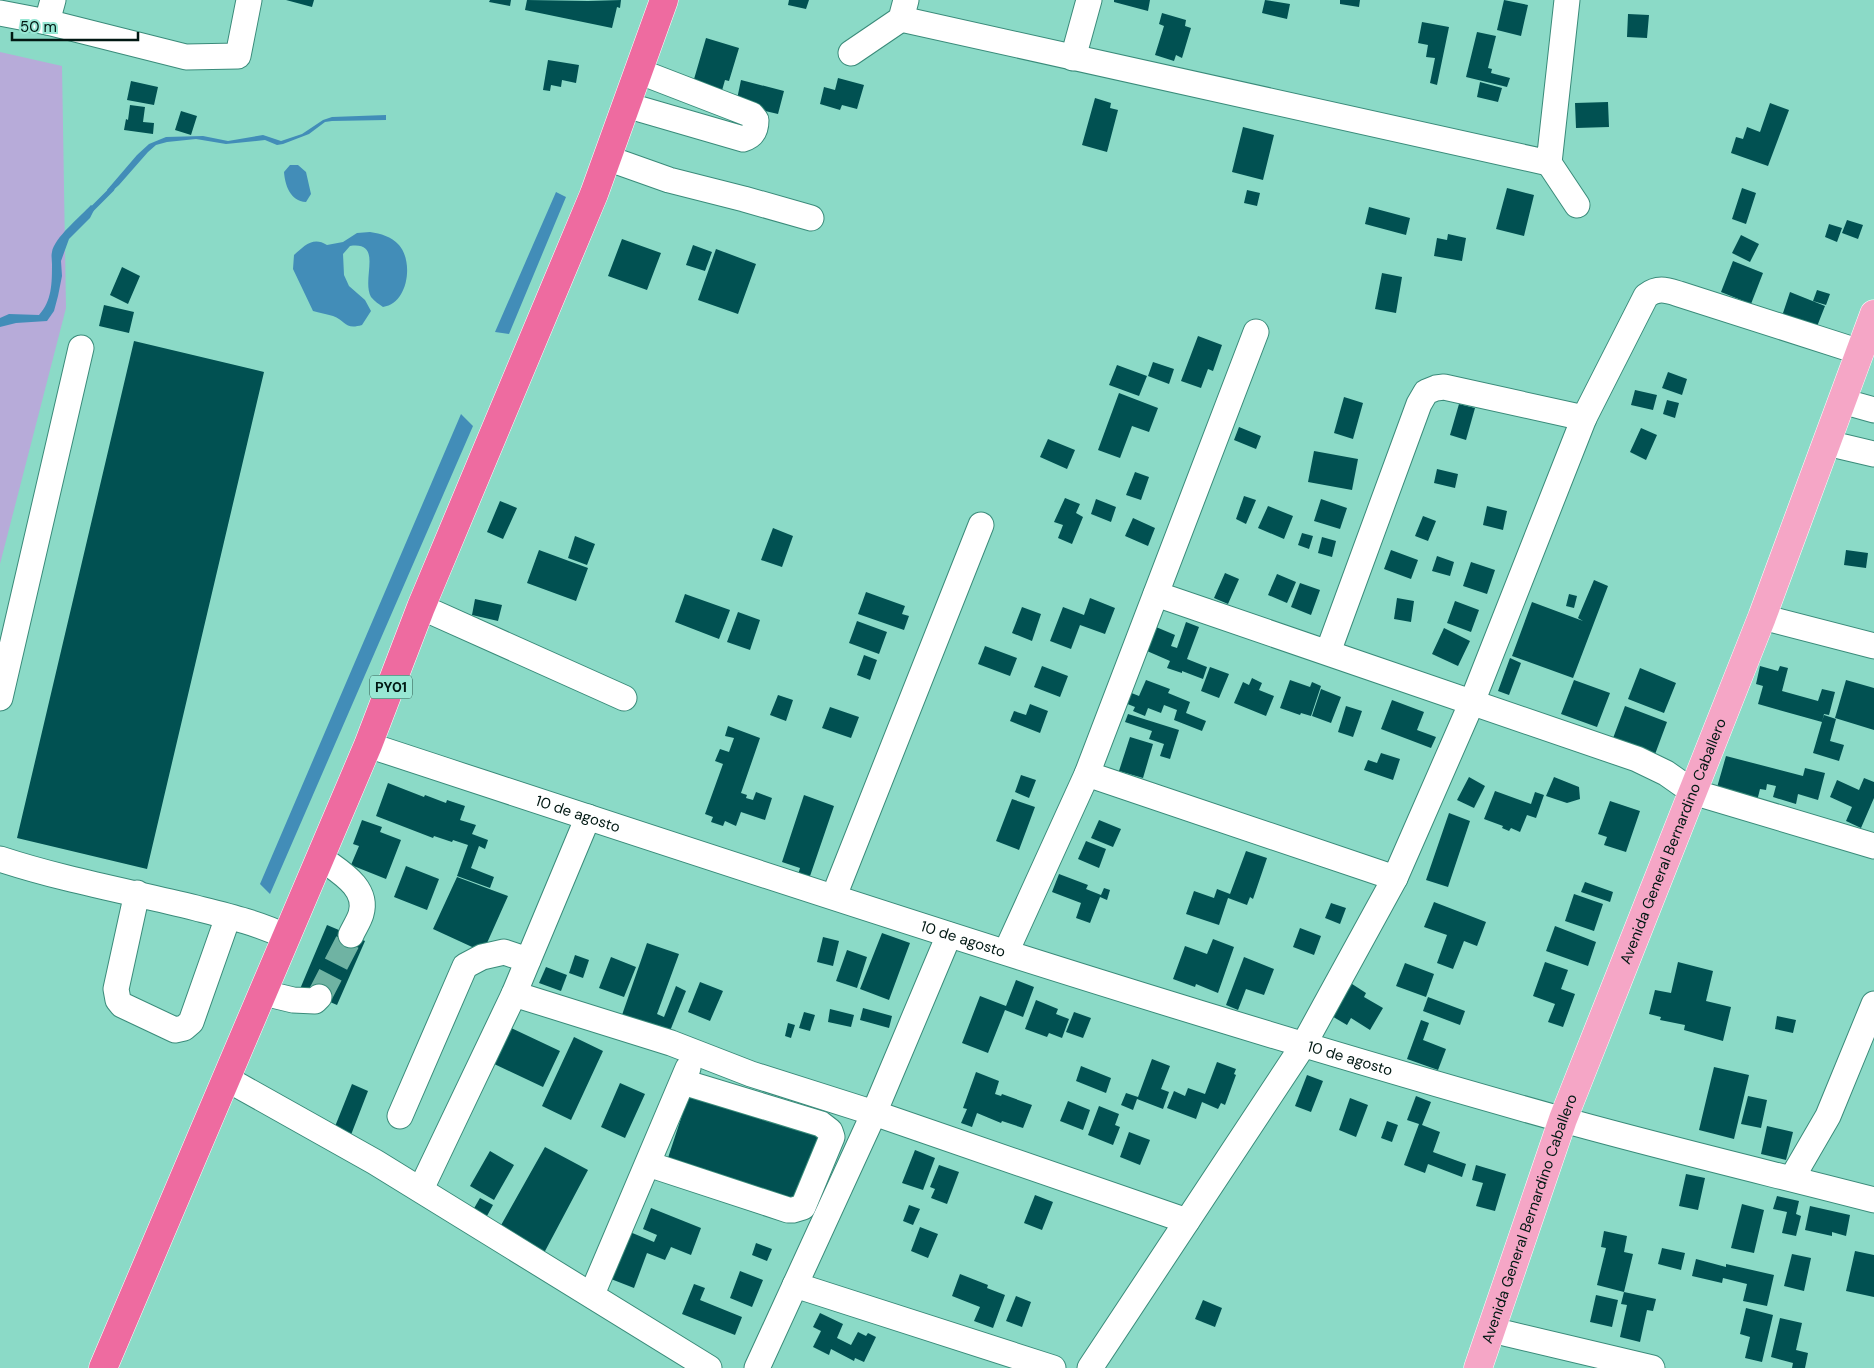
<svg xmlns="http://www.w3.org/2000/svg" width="1874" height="1368" viewBox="0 0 1874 1368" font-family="'DM Sans',sans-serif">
<rect width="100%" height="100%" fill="#8bdac7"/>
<path fill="#b7abd9" d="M0 52 62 66 66 308 0 564Z"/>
<path fill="#428db8" d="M386 115V120L332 121 325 122 309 134 283 144 277 145 265 140 226 144 196 139 167 142 156 145 148 152 119 185 109 194 107 190 137 155 149 144 166 137 203 136 228 141 263 135 281 141 302 134 323 120 332 117Z
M290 165H298L306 172 311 194 306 202C290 201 285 185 284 172Z
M556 192 566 197 509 334 495 332Z
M91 205 95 208 90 218 69 239 61 261 62 276 58 296 54 311 47 321 16 323 0 327V318L9 314 39 315C52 301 52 283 52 264 52 260 51 256 52 252 54 238 81 216 91 205Z
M370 232C381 234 391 236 399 245 414 262 408 304 383 307 379 304 374 301 371 297 361 279 384 241 350 246L343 254 344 275 349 286 365 300 371 311 362 325C345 330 346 321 333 316 327 314 319 313 313 311L293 269 294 255C304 246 313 236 327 245L343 242 357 233Z
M461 414 473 426 270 894 260 884Z"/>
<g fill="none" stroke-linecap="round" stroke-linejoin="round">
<path stroke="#428db8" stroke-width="5" d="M90 211 112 189"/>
</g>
<path fill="#015152" d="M286 0H314L312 7Z
M490 0H511L510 6 489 2Z
M527 0 588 1 621 0 620 8 617 7 612 28 525 10Z
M789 0H809L806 9 788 5Z
M1114 0H1150L1148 11 1114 2Z
M1265 0 1290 4 1287 19 1262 13Z
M1340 0H1360L1359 7 1340 4Z
M1504 0 1528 5 1521 36 1497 30Z
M1162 13 1186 20 1185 26 1191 28 1182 58 1176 55 1174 61 1155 55 1164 26 1159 24Z
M1628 14 1649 15 1647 38 1627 37Z
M1422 22 1449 27 1437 85 1430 83 1435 58 1426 57 1428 45 1418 43Z
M1477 32 1496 36 1488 68 1492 69 1491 73 1510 78 1507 87 1466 77Z
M706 38 739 48 729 81 725 80 721 94 692 86Z
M548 60 579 65 576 83 562 80 561 87 551 85 550 91 543 90Z
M838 78 864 85 857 109 842 105 840 110 820 104 824 87 835 90Z
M741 80 784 91 778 114 736 104Z
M131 81 158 87 154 105 127 100Z
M1480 82 1502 88 1498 102 1477 97Z
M1095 98 1111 103 1110 108 1118 110 1107 152 1082 145Z
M1608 102 1609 127 1576 128 1575 103Z
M1770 103 1789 110 1768 166 1731 153 1736 137 1743 139 1747 127 1760 132Z
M130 105 145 107 143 122 154 123 153 134 124 130 126 119 128 120Z
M181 111 197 116 191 135 175 130Z
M1243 127 1274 135 1263 180 1232 172Z
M1507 188 1534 195 1524 236 1496 229Z
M1742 188 1756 193 1746 224 1732 219Z
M1247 190 1260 193 1257 206 1244 203Z
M1369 207 1410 218 1406 235 1365 224Z
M1847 220 1863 225 1858 239 1842 233Z
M1829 224 1842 228 1837 242 1825 237Z
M1448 234 1466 238 1462 261 1434 256 1437 238 1447 240Z
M1741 235 1759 244 1750 262 1732 253Z
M622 239 661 253 647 290 608 276Z
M693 245 712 252 705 271 686 265Z
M716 249 756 264 738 314 698 300Z
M1733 261 1763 273 1751 304 1721 292Z
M122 267 140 276 128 304 110 295Z
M1382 273 1402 277 1396 313 1375 309Z
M1817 290 1830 294 1826 305 1813 301Z
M1790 292 1825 306 1816 329 1782 316Z
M104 305 134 312 129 333 99 326Z
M1198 336 1222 345 1213 371 1208 369 1201 388 1181 381Z
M134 341 264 372 147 869 17 838Z
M1153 362 1174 369 1169 384 1148 376Z
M1117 365 1147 376 1139 396 1109 385Z
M1668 372 1687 379 1682 395 1662 388Z
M1635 390 1657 395 1653 410 1631 405Z
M1119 393 1158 408 1149 432 1132 426 1120 458 1098 450Z
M1344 397 1363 403 1353 439 1334 433Z
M1667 400 1679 403 1675 418 1663 414Z
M1459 404 1475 408 1466 440 1450 435Z
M1239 427 1261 436 1256 449 1234 440Z
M1641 428 1657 435 1646 460 1630 452Z
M1048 439 1075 450 1067 469 1040 457Z
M1314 451 1358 459 1352 490 1308 482Z
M1437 469 1458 474 1455 488 1434 483Z
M1135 472 1149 477 1141 500 1126 495Z
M1244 496 1256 500 1246 524 1236 519Z
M1065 498 1080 504 1076 513 1083 517 1072 544 1058 538 1063 525 1054 522Z
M1096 499 1116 507 1111 522 1091 514Z
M1321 499 1347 508 1340 529 1314 521Z
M500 501 517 508 503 539 487 532Z
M1268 506 1293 516 1284 539 1258 528Z
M1487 506 1507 511 1503 530 1483 525Z
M1423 516 1436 521 1428 541 1415 536Z
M1133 518 1155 528 1148 546 1125 536Z
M773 528 793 536 782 567 761 560Z
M1302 533 1313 536 1309 549 1298 545Z
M575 536 595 544 587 565 568 558Z
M1322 537 1336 541 1332 557 1318 553Z
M539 550 588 568 576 601 527 583Z
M1391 550 1418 560 1411 579 1384 569Z
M1846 550 1868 553 1866 568 1844 565Z
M1437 556 1454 562 1450 576 1432 571Z
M1471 562 1495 570 1487 594 1463 586Z
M1225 573 1239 579 1228 604 1214 598Z
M1277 574 1296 582 1287 603 1268 595Z
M1594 580 1608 586 1573 678 1512 656 1532 602 1583 621 1578 618Z
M1300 583 1320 590 1311 615 1291 607Z
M866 592 905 606 902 614 909 616 904 630 858 614Z
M685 594 730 610 719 639 675 622Z
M1569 594 1577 596 1574 608 1566 606Z
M1090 598 1115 608 1105 634 1080 625 1071 649 1050 641 1063 607 1084 615Z
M1397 598 1414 601 1411 622 1394 619Z
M475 599 502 605 498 621 472 615Z
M1455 601 1479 610 1471 632 1447 623Z
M1022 607 1041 614 1032 641 1012 633Z
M738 612 760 620 750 650 727 642Z
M857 621 887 632 879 654 849 643Z
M1186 622 1199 627 1187 659 1207 667 1203 679 1182 671V673L1167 668 1170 661 1147 651 1156 627 1175 635 1171 646 1177 648Z
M1444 628 1470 641 1458 666 1432 654Z
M985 646 1017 658 1010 676 978 664Z
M864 655 877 660 870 680 857 675Z
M1510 658 1521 663 1509 695 1498 691Z
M1042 666 1068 676 1060 697 1034 687Z
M1760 666 1778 671 1780 666 1788 668 1782 691 1818 701 1822 689 1835 692 1829 715 1824 714 1822 722 1758 704 1763 686 1756 684Z
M1210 667 1229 674 1219 698 1201 691Z
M1640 668 1676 683 1664 713 1628 699Z
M1252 678 1262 683 1259 690 1274 696 1266 716 1234 703 1243 682 1249 685Z
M1146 680 1170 689 1168 693 1190 702 1186 713 1206 721 1202 731 1174 720 1177 710 1164 705 1161 713 1148 708 1145 716 1133 711 1135 707 1125 703 1129 692 1139 696Z
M1290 680 1310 687 1312 682 1321 686 1311 716 1301 713 1300 715 1280 708Z
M1574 680 1610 693 1597 727 1561 714Z
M1846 680 1874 688V730L1835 718Z
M1321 689 1341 697 1331 723 1312 716Z
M778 695 793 700 786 721 770 715Z
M1392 700 1424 712 1417 730 1436 737 1431 748 1381 729Z
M1030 704 1048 711 1040 733 1010 721 1014 711 1026 715Z
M1346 706 1362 711 1353 737 1338 732Z
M1625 706 1667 722 1654 757 1612 741Z
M830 707 859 717 851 738 822 728Z
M1128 714 1179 730 1170 759 1160 756 1164 744 1149 739 1152 731 1125 722Z
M1824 715 1836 719 1830 741 1844 745 1839 761 1813 753Z
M728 726 760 738 741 793 747 795 746 798 753 800 756 792 772 798 765 820 741 812 736 826 725 821 723 826 711 822 713 817 705 814 723 764 715 761 720 749 729 752 734 738 725 736Z
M1130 737 1153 744 1143 778 1119 771Z
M1381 753 1400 759 1393 780 1364 770 1368 760 1377 763Z
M1726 756 1803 776 1805 768 1825 773 1818 800 1798 794 1796 804 1773 797 1776 786 1767 784 1766 790 1760 789 1757 801 1716 791Z
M1021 775 1036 780 1029 798 1015 792Z
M1469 777 1485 786 1474 808 1457 800Z
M1554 777 1579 787 1580 799 1567 803 1546 796Z
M1864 778 1874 782V798L1861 828 1846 821 1852 807 1830 797 1837 780 1859 790Z
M388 783 424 797 425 795 446 803 447 800 465 806 460 820 476 825 472 834 488 840 485 849 479 846 471 868 494 877 490 888 457 876 468 845 453 840 452 842 434 836 433 838 376 816Z
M1495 791 1531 804 1535 792 1544 795 1536 818 1527 815 1520 832 1511 828 1509 831 1502 828 1503 826 1484 819Z
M804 795 834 806 809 879 798 875 800 868 782 862Z
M1012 799 1035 807 1019 850 996 841Z
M1610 801 1640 811 1626 852 1604 845 1607 837 1598 834Z
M1449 813 1470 821 1448 887 1426 880Z
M362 820 382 827 380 832 401 840 386 879 351 865 359 846 353 844Z
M1099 820 1121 829 1113 847 1091 838Z
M1086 841 1106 849 1099 868 1078 859Z
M1246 851 1267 858 1253 899 1250 897 1247 905 1228 898 1219 925 1186 914 1194 891 1214 898 1217 889 1230 894Z
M406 866 439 879 427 910 394 897Z
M1059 874 1088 885 1086 889 1101 895 1104 888 1110 890 1107 900 1100 897 1090 923 1076 918 1081 903 1052 892Z
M457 877 508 896 483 952 433 929Z
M1585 882 1613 892 1610 902 1581 892Z
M1574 894 1603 904 1594 931 1565 921Z
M1434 902 1486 922 1477 946 1464 941 1453 969 1437 963 1447 935 1424 927Z
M1331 903 1346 908 1340 924 1325 918Z
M327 925 365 941 337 1005 300 989Z
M1555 926 1596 942 1588 966 1546 951Z
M1300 928 1321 936 1314 955 1293 947Z
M882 933 910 943 889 1000 860 989Z
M823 937 839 941 833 966 817 962Z
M1213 939 1234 947 1218 993 1196 984 1195 987 1173 979 1185 946 1207 954Z
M647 943 679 954 657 1014 664 1017 676 986 686 991 670 1031 622 1015Z
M847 950 867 957 857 988 836 981Z
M575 955 589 960 583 978 569 973Z
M611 957 636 967 624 997 599 988Z
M1244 957 1274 969 1264 995 1246 989 1238 1010 1226 1005Z
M1545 962 1568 970 1561 989 1575 994 1563 1027 1548 1022 1555 1004 1533 996Z
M1678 962 1713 971 1706 1001 1731 1007 1723 1041 1684 1030 1685 1025 1660 1020 1661 1017 1649 1014 1655 990 1671 993Z
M1405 963 1434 974 1426 997 1396 986Z
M546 967 567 975 561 991 539 983Z
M1016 980 1034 987 1023 1017 1005 1010 988 1053 962 1043 980 996 1006 1006Z
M700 982 723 991 710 1021 688 1012Z
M1349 982 1366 993 1364 997 1383 1008 1370 1030 1351 1018 1347 1025 1330 1015Z
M1428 997 1465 1011 1460 1025 1423 1011Z
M1036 1000 1058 1009 1056 1014 1069 1019 1062 1038 1049 1033 1047 1037 1025 1029Z
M863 1008 892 1016 889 1028 860 1020Z
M830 1009 854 1015 851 1027 828 1022Z
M804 1012 815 1015 810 1031 799 1028Z
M1074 1012 1091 1018 1083 1038 1066 1032Z
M1777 1016 1796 1020 1793 1033 1775 1029Z
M1421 1020 1429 1023 1423 1040 1446 1049 1438 1070 1407 1059Z
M788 1023 795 1025 791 1038 785 1036Z
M507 1026 560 1051 543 1087 490 1062Z
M574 1037 603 1051 571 1120 542 1106Z
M1152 1059 1170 1066 1161 1089 1169 1092 1163 1109 1137 1099 1133 1110 1121 1105 1126 1093 1138 1097Z
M1217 1062 1236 1069 1234 1074 1236 1075 1225 1105 1221 1103 1218 1109 1202 1102 1196 1119 1167 1108 1174 1091 1185 1096 1188 1088 1205 1094Z
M1081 1066 1111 1078 1106 1093 1076 1081Z
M1714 1067 1749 1075 1734 1139 1699 1130Z
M976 1072 999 1081 995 1094 1001 1096 1002 1094 1032 1105 1023 1128 1002 1121 1001 1123 977 1113 972 1127 961 1123 967 1109 963 1108Z
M1307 1075 1323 1081 1311 1112 1295 1106Z
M620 1083 645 1094 625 1138 601 1127Z
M352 1084 368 1091 349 1140 332 1134Z
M689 1094 819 1136 796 1210 665 1167Z
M1416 1096 1431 1102 1422 1125 1440 1132 1433 1152 1466 1164 1462 1177 1428 1164 1425 1173 1404 1165 1419 1124 1407 1120Z
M1748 1096 1767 1100 1761 1128 1741 1124Z
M1350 1098 1368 1105 1356 1137 1339 1130Z
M1068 1101 1090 1110 1083 1130 1060 1121Z
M1099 1106 1119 1114 1115 1125 1120 1127 1113 1145 1088 1135Z
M1387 1121 1398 1125 1392 1142 1381 1138Z
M1767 1126 1793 1132 1786 1160 1761 1154Z
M1129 1132 1150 1140 1140 1165 1120 1157Z
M545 1147 588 1170 544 1253 500 1227Z
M915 1150 935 1158 923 1190 902 1183Z
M490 1151 514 1165 494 1200 470 1186Z
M939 1165 959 1172 947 1204 931 1198 935 1189 930 1187Z
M1476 1165 1506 1174 1495 1211 1476 1206 1483 1183 1472 1180Z
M1686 1174 1705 1178 1698 1210 1679 1206Z
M1035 1195 1053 1202 1042 1230 1024 1223Z
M1777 1196 1799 1201 1796 1214 1801 1216 1796 1236 1782 1233 1787 1212 1773 1209Z
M480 1198 493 1205 482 1225 469 1217Z
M1742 1204 1764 1210 1754 1253 1731 1248Z
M909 1205 920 1209 913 1225 903 1221Z
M1810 1206 1850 1215 1846 1236 1832 1232V1236L1805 1230Z
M651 1208 701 1228 691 1255 671 1247 665 1260 647 1253 634 1288 611 1279 630 1232 654 1242 657 1235 643 1229Z
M920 1227 938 1234 928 1258 911 1251Z
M1604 1231 1627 1236 1624 1252 1633 1254 1624 1292 1656 1299 1653 1311 1647 1310 1640 1342 1620 1337 1627 1305 1621 1304 1624 1292 1597 1285 1606 1248 1601 1247Z
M756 1243 772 1249 767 1261 752 1255Z
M1662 1248 1685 1253 1681 1270 1658 1264Z
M1855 1251 1874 1255V1297L1846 1291Z
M1792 1254 1811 1258 1804 1291 1784 1286Z
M1696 1259 1726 1267V1264L1774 1275 1767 1306 1743 1301 1747 1284 1723 1278 1722 1283 1692 1276Z
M740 1271 763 1280 752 1307 730 1298Z
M960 1274 988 1285 987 1288 1005 1295 993 1328 974 1321 980 1307 952 1296Z
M694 1284 705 1288 700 1300 742 1317 735 1335 682 1314Z
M1596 1295 1618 1300 1612 1327 1590 1322Z
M1016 1296 1031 1302 1022 1327 1006 1321Z
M1203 1300 1222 1308 1215 1327 1195 1319Z
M1746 1308 1773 1315 1762 1362 1745 1358 1750 1337 1740 1334Z
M820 1313 843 1324 837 1338 851 1345 858 1332 866 1336 868 1333 876 1337 864 1362 855 1358 854 1361 831 1349 829 1355 813 1347 821 1331 813 1327Z
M1780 1318 1802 1323 1796 1350 1808 1353 1805 1368H1792L1793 1363 1771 1357Z"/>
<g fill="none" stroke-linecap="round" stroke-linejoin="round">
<path stroke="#6fb3a3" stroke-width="25" stroke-dasharray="25 12" stroke-linecap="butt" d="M319 997 351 935"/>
<g stroke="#3a8b7a" stroke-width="27">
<g id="minor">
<path d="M0 13 47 22 186 57 238 56 249 0"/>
<path d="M901 19 1549 163 1567 0"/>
<path d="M47 22 53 0"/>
<path d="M851 53 901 19 906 0"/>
<path d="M1073 58 1089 0"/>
<path d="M626 105 743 139C753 136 756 130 756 120L752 115 638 71"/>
<path d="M607 158 669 180 744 199 811 218"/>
<path d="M1549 163 1577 205"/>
<path d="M1842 401 1874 410"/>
<path d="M1827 443 1874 454"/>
<path d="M1156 594 1637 759 1666 773 1693 792 1874 846"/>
<path d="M421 607 624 698"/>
<path d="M1762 617 1874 646"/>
<path d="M1328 652 1419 404 1426 392 1436 388 1444 387 1584 418"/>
<path d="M0 698 81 348"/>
<path id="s1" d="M368 745C764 875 1159 1007 1560 1119 1664 1148 1769 1173 1874 1200"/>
<path d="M1087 774 1395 878"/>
<path d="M321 858C338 871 369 887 361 914 359 921 354 928 351 935"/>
<path d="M0 859C64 880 131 892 196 908 228 916 258 923 287 937"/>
<path d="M137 893 116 989 118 1000 122 1005 175 1030 184 1028 191 1022 228 917"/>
<path d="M834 896 981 525"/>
<path d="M1006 952 1087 774 1256 332"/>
<path d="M264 993 293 1000 315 1001 319 997"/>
<path d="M514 994 671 1043 751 1074 874 1113 1187 1221"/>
<path d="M227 1079 375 1162 709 1368"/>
<path d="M400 1116 465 966 482 957 504 952 528 960"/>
<path d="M648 1164 788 1210H793L803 1207 832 1137 830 1131 821 1124 683 1082"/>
<path d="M1792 1178 1828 1116 1874 1004"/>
<path d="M421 1189 514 994 588 817"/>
<path d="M795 1285 1053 1368"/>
<path d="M592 1294 688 1068"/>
<path d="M1492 1330 1652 1368"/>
<path d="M757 1368 874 1113 949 935"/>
<path d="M1090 1368 1304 1044 1395 878 1472 702 1584 418 1646 296C1658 287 1666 290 1679 294L1860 352"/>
</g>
</g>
<g stroke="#fff" stroke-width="29">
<g id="major">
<path id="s2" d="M1478 1368 1563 1119 1762 617 1874 314"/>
</g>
</g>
<g stroke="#fff" stroke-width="29">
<path id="highway" d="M103 1368 368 745 421 607 594 194 664 0"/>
</g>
<use href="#minor" stroke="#fff" stroke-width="25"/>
<use href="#major" stroke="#f5a6c6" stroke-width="28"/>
<use href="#highway" stroke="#ee6ba0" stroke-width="28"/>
</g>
<g text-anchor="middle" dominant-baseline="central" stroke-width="5" stroke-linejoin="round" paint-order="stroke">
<rect fill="#98e7d4" stroke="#2e564d" stroke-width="1" x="370" y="675.5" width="42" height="23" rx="4"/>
<g font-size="14" font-weight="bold" fill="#011813">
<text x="391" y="687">PY01</text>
</g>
<g font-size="15" fill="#011813" stroke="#98e7d4">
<text stroke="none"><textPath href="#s1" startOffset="221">10 de agosto</textPath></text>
<text stroke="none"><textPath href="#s2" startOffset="562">Avenida General Bernardino Caballero</textPath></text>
<text stroke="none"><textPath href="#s1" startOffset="626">10 de agosto</textPath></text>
<text stroke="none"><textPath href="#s1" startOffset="1031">10 de agosto</textPath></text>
<text stroke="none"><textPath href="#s2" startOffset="158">Avenida General Bernardino Caballero</textPath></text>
</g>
</g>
<path d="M12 32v8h126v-8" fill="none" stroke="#011813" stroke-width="2.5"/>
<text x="20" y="32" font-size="15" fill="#011813" stroke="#98e7d4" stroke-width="4" paint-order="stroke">50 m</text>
</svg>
